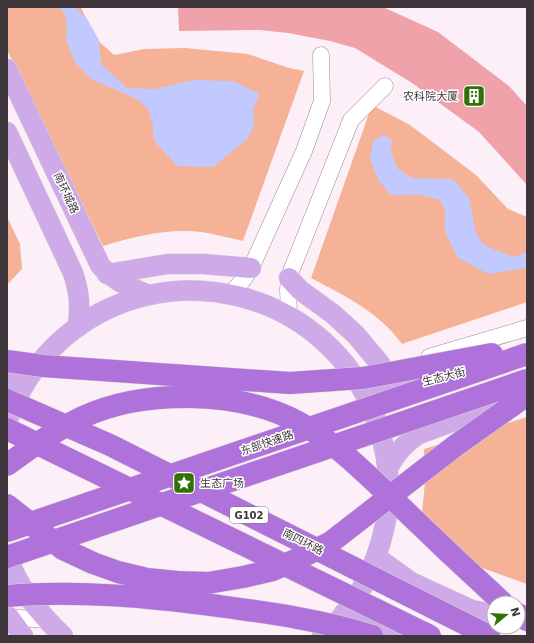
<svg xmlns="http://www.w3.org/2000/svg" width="534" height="643" viewBox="0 0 534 643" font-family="'DejaVu Sans','Noto Sans SC',sans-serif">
<rect width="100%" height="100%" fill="#fdeff8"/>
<path fill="#f5b297" d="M7 7H81L94 37 114 55 144 49 185 48 248 54 289 68 304 71 243 241C229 238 215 234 201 232 169 228 132 237 103 246L7 50Z
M372 105 410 125 476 175 508 209 527 217V302L402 344C379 312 345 296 311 278Z
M7 217 20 244 22 269 7 285Z
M527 417V584L429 549 421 526 425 481 424 449Z"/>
<path fill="#c1c9fe" d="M59 7H74L86 17 99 40 101 64 127 88 155 89 194 80 233 81 259 94 253 110 254 126 247 139 213 167 177 166 157 144 153 137V126L148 109 137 99 91 79 75 62 66 40 67 26 65 14Z
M384 135 392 140 391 153 398 169 412 178 453 179 469 198 476 233 483 244 493 249 514 257 527 252V268L488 274 457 257 445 231V212L440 200 420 195H391L379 181 370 159 373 141Z"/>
<path fill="#f0a2ab" d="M178 7H383L438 32 509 86 527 106V185L479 132 412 83 355 48 330 41 288 33 259 30 179 31Z"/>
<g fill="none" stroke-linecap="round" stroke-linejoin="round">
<g stroke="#9c8794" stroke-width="17">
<path id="minor" d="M230 294 244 279 251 268 304 151 322 101 321 55
M289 316 288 289 290 274 351 120 385 86
M429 357 527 328
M7 617 46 620"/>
</g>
<g stroke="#d5d3d4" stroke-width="21">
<path id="major" d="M7 69 100 265C113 281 130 287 148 295
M7 132 73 273C80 294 80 305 78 327
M107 274 168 264H203L251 268
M289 278 300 290 333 314 356 335 381 365
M7 380 25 384
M361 386 401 389 417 385
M7 422C18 391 36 363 60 341 164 247 331 290 377 422 388 455 392 491 385 525 376 567 356 609 322 636
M388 468C397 452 404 444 419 434L514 399
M7 554C17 587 39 613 63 636
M376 557 411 582 472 610 494 614
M344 613 378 622 400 631
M9 617 23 636"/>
</g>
<g stroke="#d5d3d4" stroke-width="23">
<path id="highway" d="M518 614 527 620"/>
</g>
<use href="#minor" stroke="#fff" stroke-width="16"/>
<use href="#major" stroke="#cfaae9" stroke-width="20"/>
<use href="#highway" stroke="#af72db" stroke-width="22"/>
<g stroke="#d5d3d4" stroke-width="23" stroke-linecap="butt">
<path id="highway-bridge" d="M7 361 43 366 290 383 363 378 492 354
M7 400 110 445 489 636
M7 429 430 636
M7 465C31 447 56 430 83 417 143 389 239 390 298 422 335 442 365 473 396 502 431 536 467 570 503 603
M7 505 63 549 93 563 118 572 147 579 177 582 208 583 243 577 273 570 302 557 331 542 455 446 527 395
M7 531 527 354
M7 557 527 380
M7 596C78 590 149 597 219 606 270 613 322 620 372 636"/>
</g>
<use href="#highway-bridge" stroke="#af72db" stroke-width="22"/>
</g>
<defs>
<g id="building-square" transform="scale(1.15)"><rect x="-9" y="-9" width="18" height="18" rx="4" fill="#327106" stroke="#fff"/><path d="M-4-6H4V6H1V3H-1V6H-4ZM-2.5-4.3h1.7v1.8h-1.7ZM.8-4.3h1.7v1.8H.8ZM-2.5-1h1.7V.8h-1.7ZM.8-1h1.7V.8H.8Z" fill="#fff"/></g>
<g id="sight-square" transform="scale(1.15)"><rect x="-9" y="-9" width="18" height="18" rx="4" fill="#327106" stroke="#fff"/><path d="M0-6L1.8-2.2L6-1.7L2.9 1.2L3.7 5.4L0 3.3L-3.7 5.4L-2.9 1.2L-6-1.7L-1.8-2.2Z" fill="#fff"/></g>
</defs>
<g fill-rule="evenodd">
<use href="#building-square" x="474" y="96"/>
<use href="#sight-square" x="184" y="483"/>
</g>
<g text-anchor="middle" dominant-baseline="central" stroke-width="3" stroke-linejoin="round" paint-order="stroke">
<rect fill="#fff" stroke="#797276" stroke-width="1" x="230" y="507" width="38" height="16" rx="3"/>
<g font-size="10" font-weight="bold" fill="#3f363b">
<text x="249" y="515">G102</text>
</g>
<g font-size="11" fill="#3f363b" stroke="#fff" text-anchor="end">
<text x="458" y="96">农科院大厦</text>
<text x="200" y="483" text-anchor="start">生态广场</text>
</g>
<g font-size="11" fill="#3f363b" stroke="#fff">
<text transform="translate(66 193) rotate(65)">南环城路</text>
<text transform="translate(444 377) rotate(-14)">生态大街</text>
<text transform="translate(267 443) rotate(-19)">东部快速路</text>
<text transform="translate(303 542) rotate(27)">南四环路</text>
</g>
</g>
<rect width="534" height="643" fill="none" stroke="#3f363b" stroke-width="16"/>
<g transform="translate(506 615) rotate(72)"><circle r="19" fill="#ffffff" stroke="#b2afb1"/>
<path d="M0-3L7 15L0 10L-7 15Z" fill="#327106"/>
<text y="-6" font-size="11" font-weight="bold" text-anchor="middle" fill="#3f363b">N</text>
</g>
</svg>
